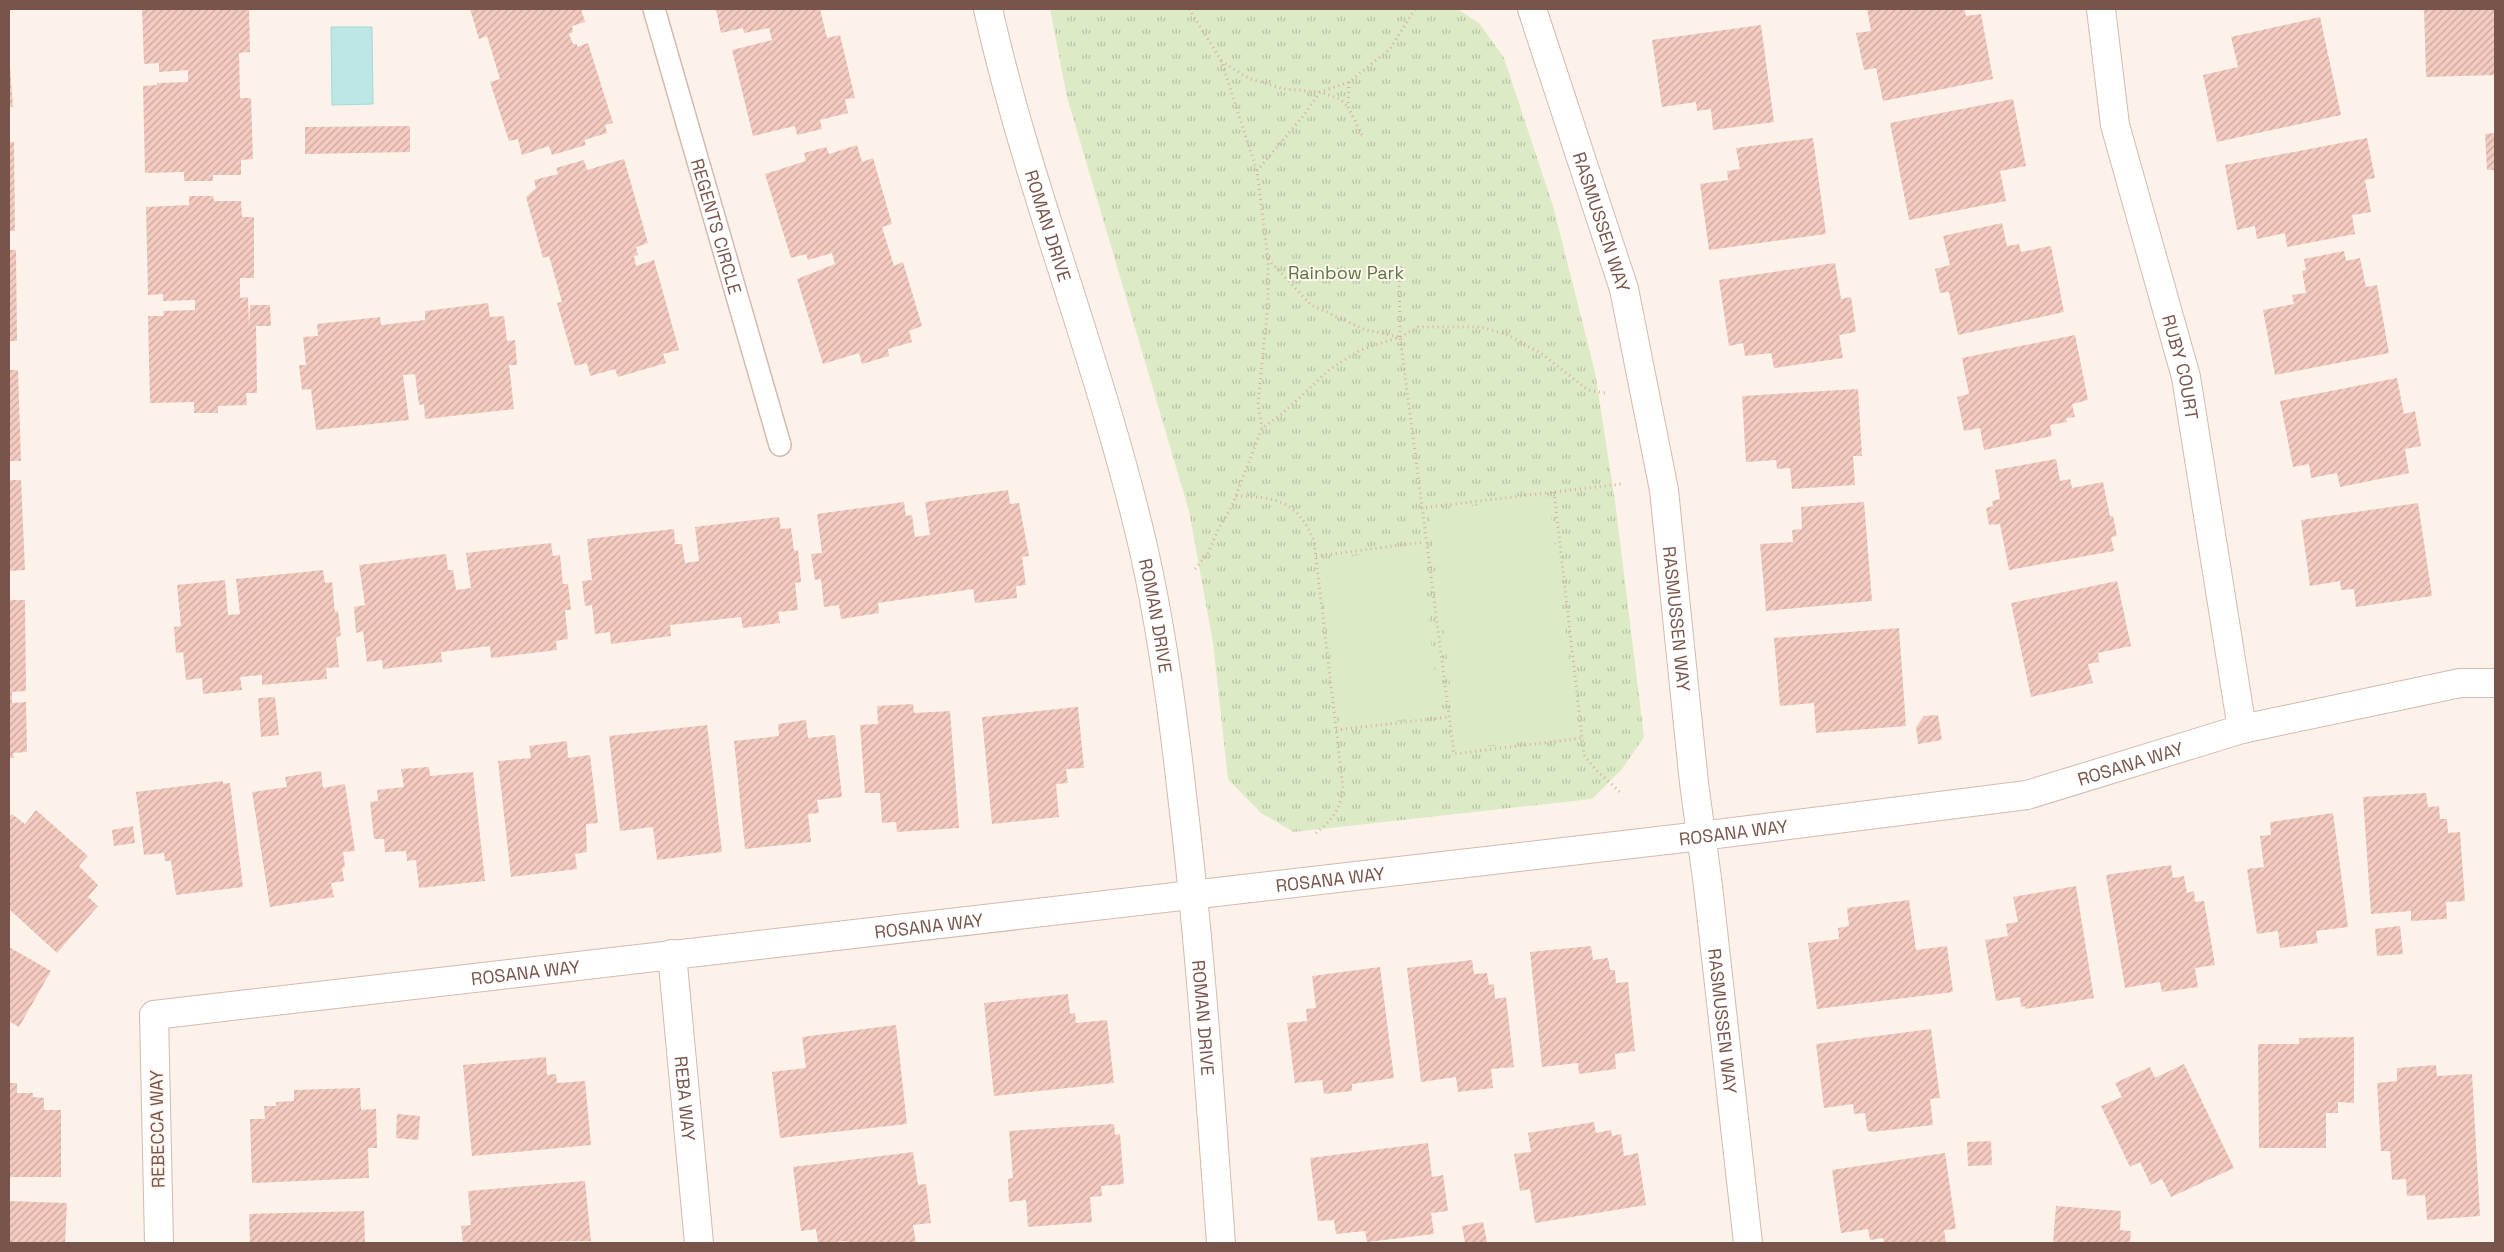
<svg xmlns="http://www.w3.org/2000/svg" width="2504" height="1252" viewBox="0 0 2504 1252" font-family="'Space Grotesk',sans-serif">
<defs>
<pattern id="park-tufts" width="24" height="20" patternUnits="userSpaceOnUse" patternTransform="scale(1.25)"><rect width="24" height="20" fill="#dcebc6"/><path d="M3 7l-1-3M5 7V3M7 7l1-3M15 17l-1-3M17 17v-4M19 17l1-3" fill="none" stroke="#b7c1a3"/></pattern>
<pattern id="building-hatch" width="6" height="6" patternUnits="userSpaceOnUse" patternTransform="scale(1.25)"><rect width="6" height="6" fill="#f3cbc0"/><path d="M-1 1l2-2M0 6l6-6M5 7l2-2" fill="none" stroke="#caa79e"/></pattern>
</defs>
<rect width="100%" height="100%" fill="#fdf2e9"/>
<path fill="url(#park-tufts)" d="M1050 9H1458L1480 24 1504 58 1553 206 1595 372 1615 501 1644 737 1622 769 1592 799 1294 832 1261 813 1228 779 1213 643 1189 511 1067 97Z"/>
<path fill="#dcebc6" d="M1549 497 1578 735 1458 749 1429 511Z
M1420 548 1440 715 1340 727 1319 560Z"/>
<path fill="#bce7e6" stroke="#a2d9d9" d="M331 27H372L373 104 332 105Z"/>
<path fill="url(#building-hatch)" d="M142 9H249L250 52 239 53 240 98H251L253 159 241 160V175H213V181H184V172L145 173 143 86 157 85V83L188 82V70L159 72V63L144 64Z
M470 9H581L585 22 572 26 573 32 569 34 573 44H577V47L588 43 613 123 605 125 607 133 584 140 586 145 552 155 549 146 522 155 518 139 509 141 490 82 500 79 487 36 479 39Z
M716 9H820L827 38 840 35 855 98 845 99 848 113 820 120 822 129 797 135 795 126 753 136 732 50 772 40 769 28 744 33 743 28 721 33Z
M1867 9H1964L1966 16 1981 14 1993 79 1883 101 1876 68 1864 70 1856 33 1871 31Z
M2424 9H2495V75L2426 77Z
M2320 17 2341 115 2217 142 2203 75 2238 67 2231 37Z
M1761 25 1774 122 1713 130 1711 109 1697 111 1696 102 1662 107 1652 40Z
M9 54 13 107H9Z
M2013 99 2026 166 2000 171 2006 201 1909 220 1890 123Z
M410 126V152L305 154V127Z
M2495 133V170H2487L2485 134Z
M1813 138 1826 234 1709 250 1700 184 1728 180 1727 171 1740 169 1736 148Z
M2367 138 2375 178 2365 180 2371 212 2352 215 2355 234 2287 247 2285 233 2257 239 2255 226 2237 230 2225 165Z
M9 142H14L15 231H9Z
M857 145 862 162 873 158 892 224 882 227 894 266 903 262 922 326 909 331 912 342 888 349 889 356 862 364 859 353 823 364 797 279 835 264 832 253 808 260 806 254 791 258 765 174 806 161 804 153 826 147 829 154Z
M624 159 648 243 636 247 638 255 634 256 636 266 654 260 679 350 663 354 666 363 618 377 615 369 590 376 587 363 575 366 557 303 562 302 549 256 543 258 526 197 536 188 534 180 558 174 556 168 584 160 587 170Z
M189 196H213L214 201H241L242 217H254V278H240V298L248 297 249 327 250 305H270L271 326H256L257 393H246L247 405 218 406V413H194V402L150 403 148 316H164L163 311 195 310V300L163 301V294L148 295 146 207 189 205Z
M2002 223 2007 246 2019 244 2021 252 2051 246 2064 312 1958 335 1949 292 1940 293 1935 269 1950 265 1943 236Z
M9 250H16L17 341H9Z
M2344 251 2346 261 2360 258 2366 287 2377 285 2389 353 2275 375 2263 310 2294 304 2292 295 2306 293 2302 271 2306 270 2304 259Z
M1835 263 1841 299 1851 297 1856 332 1839 335 1843 358 1774 368 1771 353 1745 356 1743 343 1729 346 1719 280Z
M488 303 490 317 504 316 507 341 515 340 517 365H509L514 409 425 419 424 404 419 405 415 374 403 375 409 420 316 430 311 389 302 390 299 365H306L303 337 318 336 317 324 380 317 381 325 425 320V311Z
M2075 335 2088 400 2072 404 2075 417 2066 418 2067 422 2050 425 2052 436 1984 450 1980 428 1964 431 1957 397 1969 394 1962 358Z
M9 370H18L21 461H9Z
M2397 378 2404 414 2415 411 2421 446 2405 449 2409 473 2340 487 2337 473 2311 478 2309 464 2293 467 2280 401Z
M1858 389 1862 456H1853L1855 485 1792 489 1790 468 1777 469 1776 460 1746 462 1742 396Z
M2056 459 2060 481 2070 479 2072 488 2103 482 2110 516H2113L2117 536 2111 537 2114 551 2009 570 2000 524 1989 525 1986 508 1993 506 1992 501 2000 499 1995 470Z
M9 480H21L25 570 9 571Z
M1008 490 1010 504 1019 503 1029 556 1022 557 1026 585 1016 586 1017 598 975 603 973 589 878 603 879 613 841 619 839 605 824 607 821 579 815 580 811 554 822 553 817 514 904 502 906 516 912 515 915 537 930 535 925 502Z
M1864 502 1872 601 1766 611 1760 544 1793 542 1792 530 1802 529 1801 507Z
M2418 503 2432 596 2356 607 2354 589 2341 590 2340 581 2310 586 2301 520Z
M779 517 781 529 791 528 794 551 798 550 801 582 795 583 798 610 778 612 780 623 743 628 741 617 670 625 671 636 611 644 610 632 595 634 592 605 585 606 582 581 592 580 587 539 674 529 675 544H682L685 563 699 561 695 527Z
M551 543 553 556 560 555 563 584H568L571 610H565L568 639 556 641 557 650 491 658 490 646 441 652 442 662 383 669 382 660 367 662 363 631 356 633 354 607 365 605 359 565 446 554 448 570H453L456 590 471 588 466 553Z
M323 570 325 583 332 582 335 612 338 611 341 635 336 638 339 667 326 668 327 679 262 685V675L240 677 242 690 203 694 202 678 186 680 183 652 176 653 174 627 181 626 177 585 225 580 228 615 240 614 236 579Z
M2117 581 2131 646 2098 653 2099 662 2088 664 2093 683 2031 697 2011 603Z
M9 600H25L26 691 12 692V703L26 702 27 752 13 753 14 758H9Z
M1899 628 1906 726 1816 733 1814 703 1780 706 1774 638Z
M275 697 279 735 261 737 258 698Z
M913 704 914 713 950 711 959 828 897 832 896 822 882 823 880 793H865L860 725 878 724 877 706Z
M1076 707H1078L1084 768 1066 769 1068 783 1056 784 1059 817 992 824 982 717Z
M1938 715 1942 740 1918 744 1916 727 1924 716Z
M806 720 808 738 835 735 842 797 817 800 819 813 808 814 811 842 745 849 734 741 779 736 778 724Z
M707 725 722 852 657 860 653 827 620 831 609 736Z
M567 741 568 758 590 755 598 823 586 824 587 852 575 854 577 869 511 877 498 761 531 758 529 746Z
M429 767 430 776 473 772 485 881 419 888 416 860 407 861 406 851 385 852 384 839H374L370 802 378 801 377 790 404 787 401 769Z
M321 771 323 788 345 784 355 851 343 852 345 867 342 868 344 881 331 883 334 897 270 907 252 792 287 787 285 777Z
M223 781V784L230 783 243 887 176 895 171 861H165L164 853 144 855 136 792Z
M2426 793 2428 807 2439 806 2440 819H2447L2448 833 2460 832 2465 901 2446 902 2447 919 2411 921V911L2371 914 2363 797Z
M36 810 88 856 79 866 98 885 88 897 98 906 57 953 9 909V817L12 814 25 824Z
M2333 813 2348 927 2316 931 2318 943 2280 948 2278 931 2257 934 2247 869 2264 867 2260 836 2271 835 2270 822Z
M133 826 135 843 114 846 112 830Z
M2171 865 2173 878 2184 876 2187 893 2194 891 2195 902 2204 901 2215 965 2195 968 2198 987 2162 992 2160 982 2125 988 2106 875Z
M2076 886 2094 998 2025 1009V1006L2021 1007 2020 997 1996 1001 1985 940 2008 936 2006 924 2018 922 2013 897Z
M1909 900 1916 950 1947 946 1953 992 1817 1009 1808 943 1839 939 1838 928 1849 926 1847 908Z
M2400 926 2403 954 2377 956 2375 929Z
M1591 946 1593 960 1608 958 1610 970H1615L1616 983 1628 982 1635 1051 1615 1054 1616 1069 1579 1074 1578 1063 1542 1067 1530 952Z
M9 947 51 971 19 1027 9 1021Z
M1472 960 1474 974 1487 973 1489 985 1494 984 1495 999 1506 997 1514 1067 1491 1069 1493 1088 1458 1092 1456 1077 1421 1082 1407 968Z
M1380 967 1394 1078 1352 1084V1091L1324 1094 1322 1080 1295 1083 1287 1023 1307 1021 1306 1009 1316 1008 1312 976Z
M1068 994 1070 1014 1075 1013 1076 1023 1107 1020 1114 1083 994 1096 984 1003Z
M896 1025 907 1124 780 1138 772 1072 806 1068 802 1037Z
M1931 1029 1940 1098 1930 1099 1933 1125 1871 1132 1867 1130 1865 1113 1854 1114 1853 1104 1824 1108 1816 1044Z
M2354 1037V1103L2338 1102V1113H2326V1148H2259L2258 1044H2299V1038Z
M546 1057 547 1075 556 1074 557 1083 585 1081 591 1145 472 1156 463 1065Z
M2184 1064 2234 1168 2171 1197 2162 1179 2151 1185 2140 1162 2130 1167 2101 1106 2122 1097 2115 1083 2150 1067 2155 1078Z
M2436 1065 2437 1076 2472 1074 2480 1216 2427 1220 2425 1195 2407 1196 2406 1179 2392 1180 2390 1151H2381L2377 1083 2397 1081V1068Z
M9 1083H17V1093H33V1097L44 1098V1110H61V1177H9Z
M360 1088 361 1110 376 1109 377 1148H368L369 1178 252 1183 250 1119H265L264 1106H276V1102L294 1101V1090Z
M397 1114 420 1116 418 1140 396 1138Z
M1594 1122 1596 1133 1611 1130 1612 1136 1621 1134 1624 1156 1638 1153 1646 1205 1535 1223 1530 1189 1520 1191 1514 1154 1531 1152 1528 1133Z
M1114 1124 1115 1135 1120 1134 1124 1184 1101 1186 1102 1196 1090 1197 1092 1222 1028 1227 1026 1200 1009 1202 1008 1179 1013 1178 1009 1131Z
M1991 1141 1992 1165 1968 1166 1967 1142Z
M1428 1143 1432 1177 1443 1175 1448 1211 1431 1213 1434 1234 1367 1242 1365 1231 1336 1234 1334 1220 1318 1221 1310 1158Z
M913 1152 918 1185 926 1184 931 1223 913 1225 916 1243H847L846 1241 818 1243 816 1229 801 1231 793 1167Z
M1945 1153 1956 1229 1944 1230 1946 1243H1884L1883 1238 1870 1240 1868 1229 1841 1233 1832 1170Z
M585 1181 591 1241 463 1243 461 1226 471 1225 468 1191Z
M9 1201 67 1203 65 1243H9Z
M2056 1206 2121 1211 2120 1230 2131 1231 2130 1243H2053Z
M364 1211 365 1243H250L249 1214Z
M1483 1222 1487 1242 1465 1243 1462 1226Z"/>
<g fill="none" stroke-linecap="round" stroke-linejoin="round">
<g stroke="#d2bab0" stroke-width="24">
<g id="service">
<path id="s1" d="M654 9 780 445"/>
</g>
</g>
<g stroke="#d2bab0" stroke-width="30">
<g id="minor">
<path id="s2" d="M988 9C1029 192 1102 367 1144 551 1162 631 1173 713 1182 795 1200 944 1210 1094 1221 1243"/>
<path id="s3" d="M1532 9 1624 289 1664 490 1694 783 1708 886 1748 1243"/>
<path id="s4" d="M2101 9 2115 125 2186 377 2242 729"/>
<path id="s5" d="M672 954 699 1243"/>
<path id="s6" d="M159 1243 154 1015 1701 836 2027 795 2242 729 2460 683H2495"/>
</g>
</g>
<path stroke="#d8aea2" stroke-width="3" stroke-dasharray="1 4" stroke-linecap="butt" d="M1189 9 1221 60 1257 171 1268 259V305L1258 404 1262 428
M1221 61 1250 79 1284 89 1320 92 1349 82 1390 49 1415 9
M1349 82 1348 107 1362 135
M1257 171 1304 115 1320 92 1340 99 1348 107
M1268 259 1311 305 1366 330 1400 337 1454 754 1582 738
M1399 271 1400 337
M1554 492 1584 755 1595 769 1620 792
M1236 496C1278 497 1297 501 1314 541L1343 788C1340 812 1332 819 1314 835
M1421 508 1621 484
M1316 556 1425 542
M1195 569 1208 553 1218 530 1232 506 1262 428 1282 414 1329 370 1360 350 1400 337 1418 327H1481L1508 335 1542 354 1588 390 1605 393
M1336 730 1449 717"/>
<use href="#service" stroke="#fff" stroke-width="21"/>
<use href="#minor" stroke="#fff" stroke-width="28"/>
</g>
<g text-anchor="middle" dominant-baseline="central" stroke-width="4" stroke-linejoin="round" paint-order="stroke">
<g font-size="18" fill="#78544b" stroke="#fff6f0">
<text stroke="none"><textPath href="#s3" startOffset="224">RASMUSSEN WAY</textPath></text>
<text stroke="none"><textPath href="#s2" startOffset="225">ROMAN DRIVE</textPath></text>
<text stroke="none"><textPath href="#s1" startOffset="226">REGENTS CIRCLE</textPath></text>
<text stroke="none"><textPath href="#s4" startOffset="368">RUBY COURT</textPath></text>
<text stroke="none"><textPath href="#s2" startOffset="630">ROMAN DRIVE</textPath></text>
<text stroke="none"><textPath href="#s3" startOffset="629">RASMUSSEN WAY</textPath></text>
<text stroke="none"><textPath href="#s6" startOffset="2222">ROSANA WAY</textPath></text>
<text stroke="none"><textPath href="#s6" startOffset="1818">ROSANA WAY</textPath></text>
<text stroke="none"><textPath href="#s6" startOffset="1412">ROSANA WAY</textPath></text>
<text stroke="none"><textPath href="#s6" startOffset="1008">ROSANA WAY</textPath></text>
<text stroke="none"><textPath href="#s6" startOffset="602">ROSANA WAY</textPath></text>
<text stroke="none"><textPath href="#s2" startOffset="1035">ROMAN DRIVE</textPath></text>
<text stroke="none"><textPath href="#s3" startOffset="1034">RASMUSSEN WAY</textPath></text>
<text stroke="none"><textPath href="#s5" startOffset="145">REBA WAY</textPath></text>
<text transform="translate(157 1129) rotate(-91)">REBECCA WAY</text>
</g>
<g font-size="18" fill="#5a7840" stroke="#fff6f0">
<text x="1346" y="272">Rainbow Park</text>
</g>
</g>
<rect width="2504" height="1252" fill="none" stroke="#78544b" stroke-width="20"/>
</svg>
